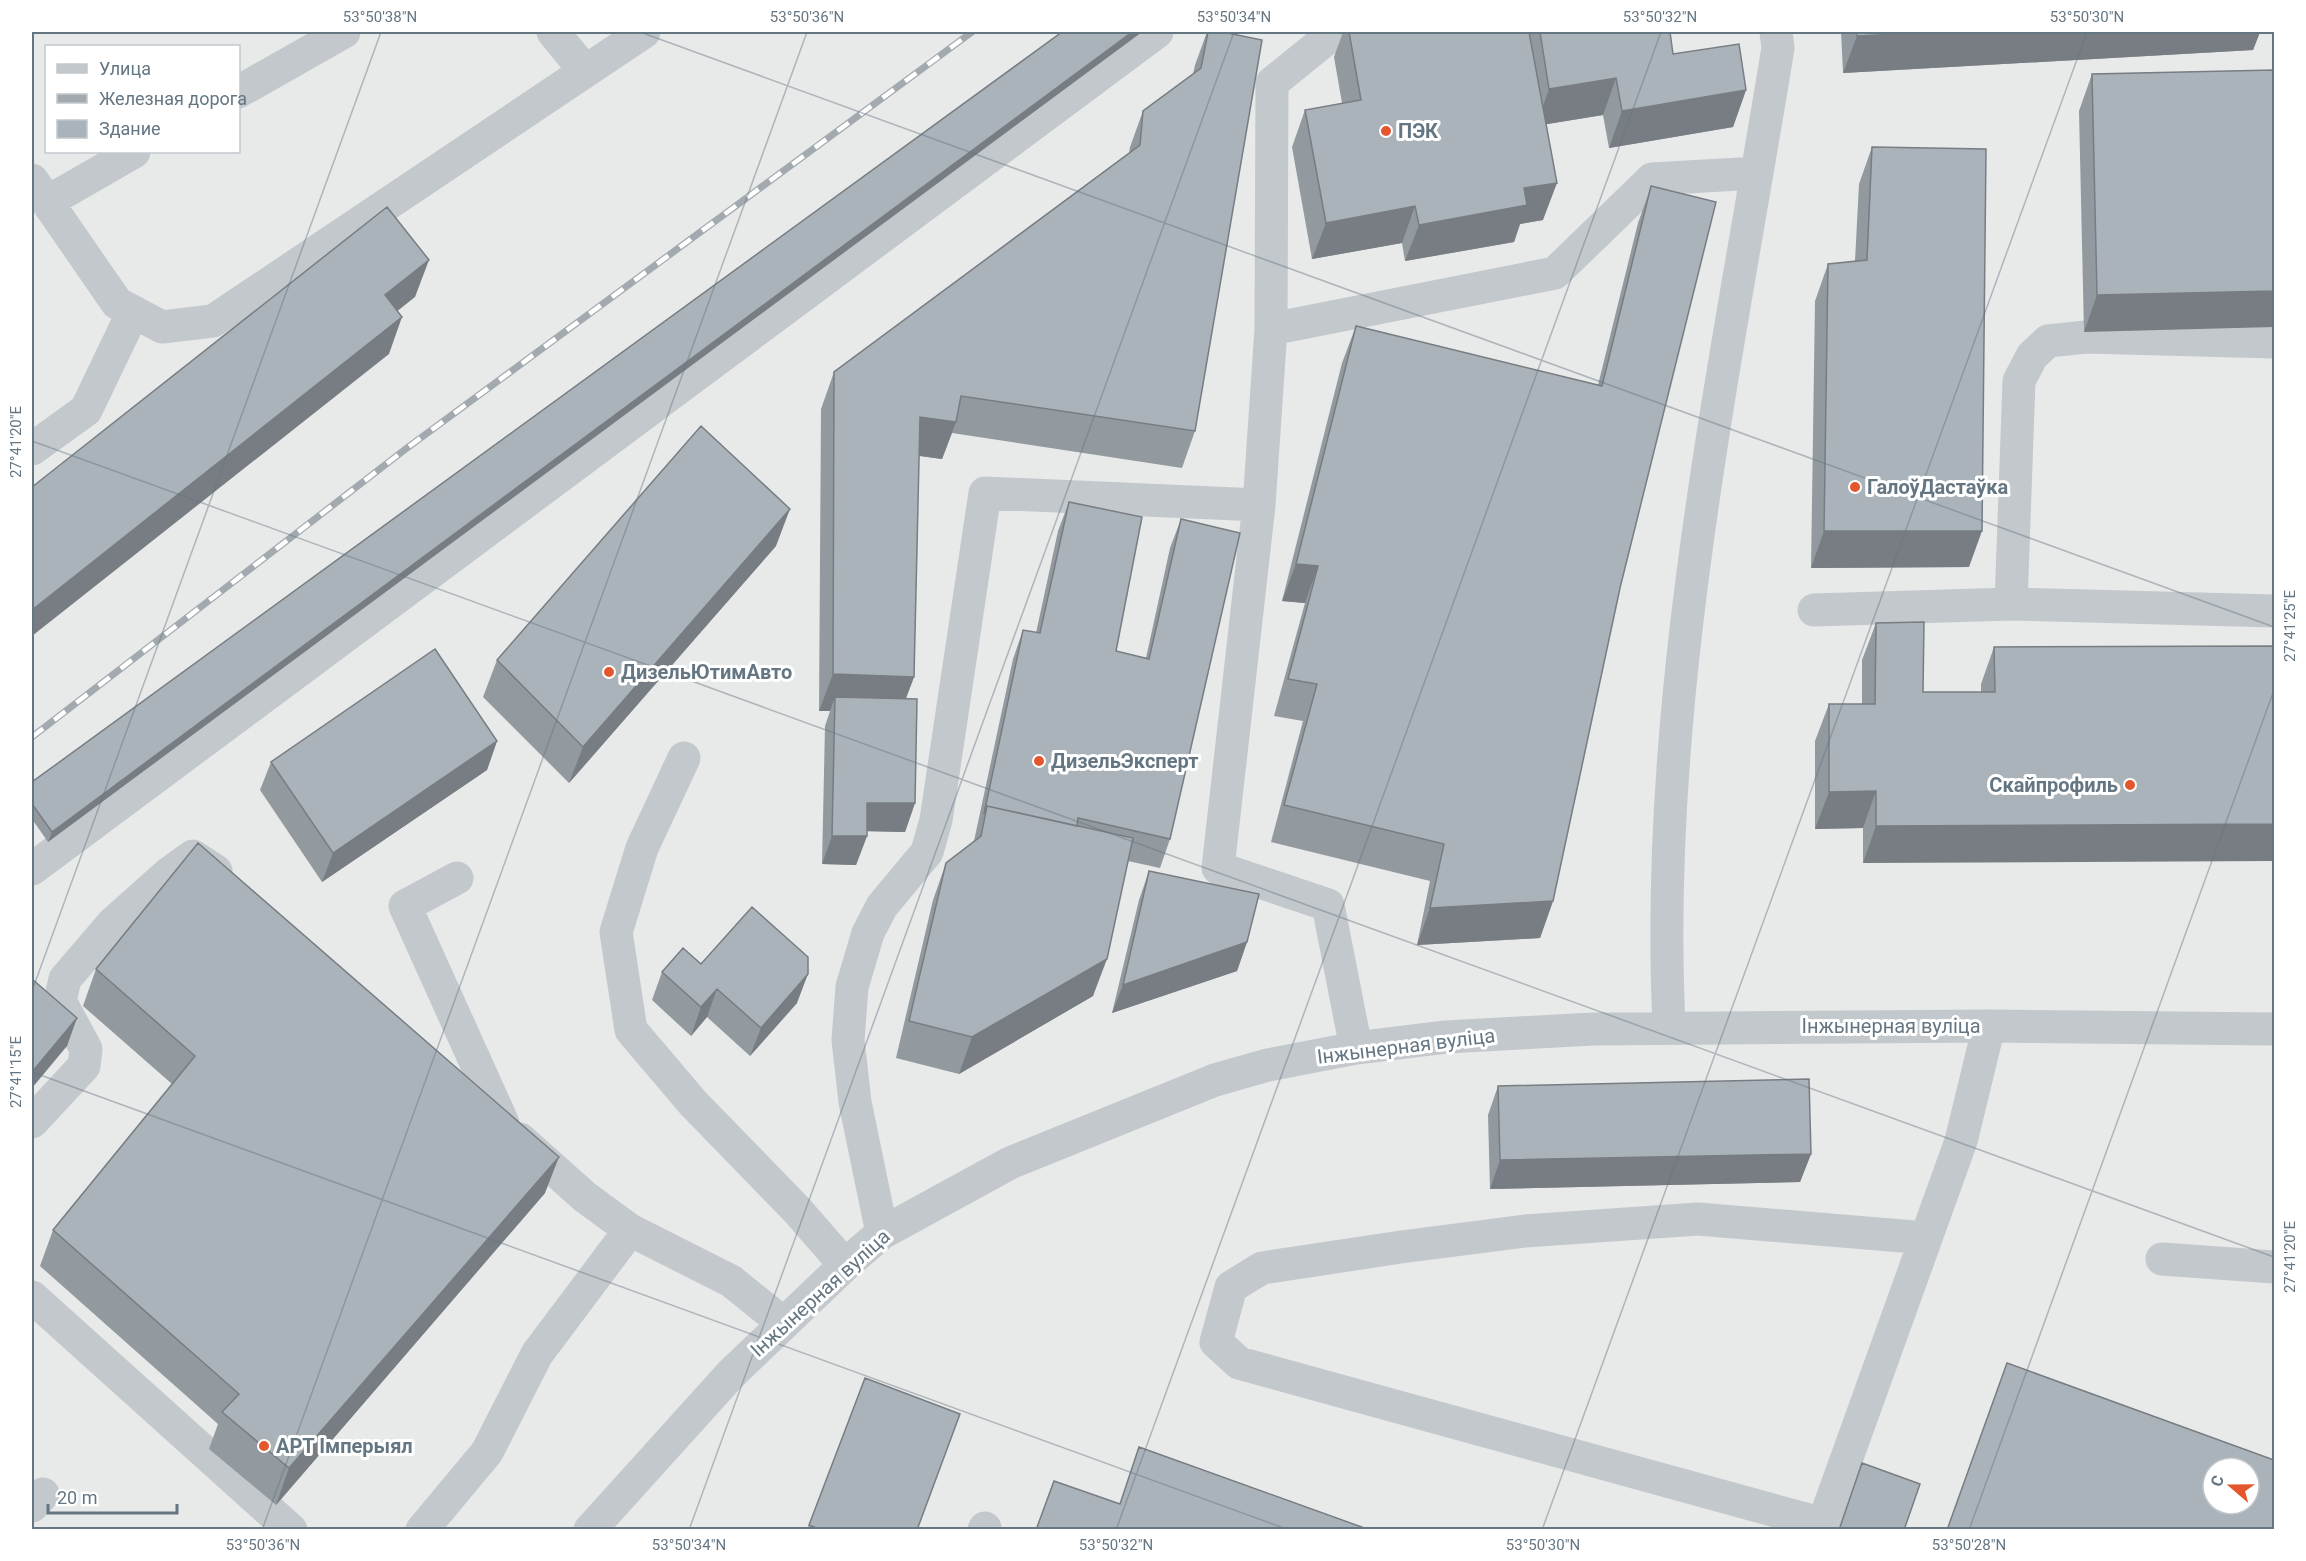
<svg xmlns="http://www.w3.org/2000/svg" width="2306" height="1561" viewBox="0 0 2306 1561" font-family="Roboto,sans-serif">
<rect width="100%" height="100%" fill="#fafaf8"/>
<path fill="#e8e9e9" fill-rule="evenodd" d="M32 32H2274V1529H32ZM46 46H238V152H46ZM2213 1468H2249V1504H2213Z"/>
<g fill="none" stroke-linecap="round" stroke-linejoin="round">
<path stroke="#c3c8cc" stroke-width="33" d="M553 32 585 71
M238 92 344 32
M32 180 117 303 162 327 213 321 644 32
M47 202 134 152
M1271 329 1555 273 1652 179 1757 173
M32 449 86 410 133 312
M1259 505 1218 868 1328 905 1356 1048
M2011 604 2019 381 2032 356 2048 341 2086 337 2274 342
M1814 610 2011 604 2274 611
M684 758 642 848 616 932 631 1030 693 1103 797 1210 845 1265
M32 869 1157 32
M457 878 405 906 503 1123
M1669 1026C1653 702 1726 368 1778 48L1776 32
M32 1122 84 1066 86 1049 60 1001 65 979 113 923 168 874 193 856 216 871
M520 1139 585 1197 630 1230 731 1281 783 1323
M882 1233 855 1102 848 1040 852 987 868 933 882 906 927 852 936 820 985 493 1259 505 1271 329 1272 83 1335 32
M1926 1238 1698 1219 1525 1231 1401 1247 1262 1268 1231 1287 1216 1342 1239 1363 1823 1524 1961 1141 1989 1026
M2162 1259 2274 1267
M32 1297 291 1530
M32 1506 43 1494
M422 1530 487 1452 537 1354 630 1230
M590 1530 730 1375 845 1265 882 1233 1010 1163 1215 1080 1268 1065 1356 1048 1446 1037 1593 1029 1989 1026 2274 1029
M984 1530 985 1528"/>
<g stroke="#a2aab0" stroke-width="7">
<path id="rail" d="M32 737 407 448 972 32"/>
</g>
<use href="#rail" stroke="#fff" stroke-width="4.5" stroke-dasharray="14" stroke-linecap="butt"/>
</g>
<path fill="#929a9f" d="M1062 32 48 842 32 819V782Z
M1207 32H1223L1195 431 1182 468 952 433 942 459 919 456 914 677 906 698 915 803 905 832 867 831V836L856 865 822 864 825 726 830 711H819L821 409 834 372 1129 153 1130 147 1143 111 1193 74 1195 65Z
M1343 32H1670L1673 54 1746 90 1733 127 1609 148 1603 115 1546 124 1543 220 1520 224 1514 242 1405 261 1402 243 1312 259 1292 147 1305 110 1342 103 1334 57Z
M1841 32H2260L2253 50 1843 73Z
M2274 70 2084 332 2079 111 2092 74Z
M1872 147 1969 567 1811 568 1815 301 1828 264 1855 261 1859 184Z
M1651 186 1620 588 1553 901 1540 938 1417 945 1430 881 1271 842 1303 721 1274 716 1305 603 1282 601 1342 363 1356 326 1598 385 1638 223Z
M1069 502 1116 651 1146 658 1170 548 1181 519 1170 839 1160 868 1128 861 1093 996 959 1074 896 1058 933 900 946 863 974 841 1013 659 1023 630 1036 633 1058 531Z
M776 546 569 783 483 697 497 660Z
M1876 623 1923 692H1981V684L1994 647 2274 646 1863 863V828L1815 829V741L1829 704H1862V660Z
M497 741 487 770 322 882 260 790 271 762Z
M1149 871 1247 942 1237 971 1112 1013 1139 900Z
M701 964 797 1003 750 1056 707 1017 691 1036 652 1000 662 972Z
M96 969 545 1193 276 1505 209 1449 218 1424 40 1266 53 1230 172 1084 83 1006Z
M1498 1086 1811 1154 1800 1182 1490 1189 1488 1115Z
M865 1378 917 1530H807Z"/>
<path fill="#777d82" d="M1132 32H1142L48 842 52 832Z
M1938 32H2260L2253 50 1843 73 1857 36Z
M1616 78 1603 115 1536 126 1549 89Z
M1746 90 1733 127 1609 148 1622 111Z
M1557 183 1543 220 1520 224 1514 242 1405 261 1419 225 1524 188Z
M1415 206 1402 243 1312 259 1326 223Z
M429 260 415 297 371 332 385 295Z
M2274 291V327L2084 332 2097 295Z
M402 317 389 354 32 636V610Z
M920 417 956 422 942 459 907 454Z
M790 509 776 546 569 783 583 747Z
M1824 531H1982L1969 567 1811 568Z
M1296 564 1318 566 1305 603 1282 601Z
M833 674 914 677 900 714 835 697 830 711H819Z
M497 741 487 770 322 882 333 853Z
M1876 791 1863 828 1815 829 1829 792Z
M867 803H915L905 832 857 831Z
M2274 824V861L1863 863 1876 826Z
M832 836H867L856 865 822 864Z
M1553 901 1540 938 1417 945 1430 908Z
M1247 942 1237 971 1112 1013 1123 985Z
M1107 959 1093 996 959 1074 972 1037Z
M808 974 797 1003 750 1056 761 1028Z
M717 989 707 1017 691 1036 701 1007Z
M77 1018 67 1046 32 1088V1072Z
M1811 1154 1800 1182 1490 1189 1500 1160Z
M559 1157 545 1193 276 1505 289 1468Z"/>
<path fill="#aab3b9" stroke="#777d82" stroke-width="1.5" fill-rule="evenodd" d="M1062 32H1132L52 832 32 804V782Z
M1208 32H1223L1262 40 1195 431 961 396 956 422 920 417 914 677 833 674 834 372 1140 145 1143 111 1201 68Z
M1349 32H1529L1557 183 1524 188 1527 205 1419 225 1415 206 1326 223 1305 110 1361 100Z
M1540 32H1670L1673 54 1739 44 1746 90 1622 111 1616 78 1549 89Z
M1856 32H1938L1857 36Z
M2274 70V291L2097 295 2092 74Z
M1872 147 1986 149 1982 531H1824L1828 264 1867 260Z
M1651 186 1716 202 1620 588 1553 901 1430 908 1444 844 1284 805 1317 684 1288 679 1318 566 1296 564 1356 326 1602 386Z
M387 207 429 260 385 295 402 317 32 610V487Z
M701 426 790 509 583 747 497 660Z
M1069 502 1142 517 1116 651 1149 659 1181 519 1240 533 1170 839 1078 818 1077 826 987 806 984 814 1023 630 1040 633Z
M1924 622 1923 692H1995L1994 647 2274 646V824L1876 826V791L1829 792V704H1875L1876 623Z
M435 649 497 741 333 853 271 762Z
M835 697 917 699 915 803H867V836H832Z
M987 806 1133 838 1107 959 972 1037 909 1021 946 863 981 836Z
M198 843 559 1157 289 1468 222 1412 239 1394 53 1230 195 1056 96 969Z
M1149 871 1259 894 1247 942 1123 985Z
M752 907 808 957V974L761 1028 717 989 701 1007 662 972 683 948 701 964Z
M32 979 77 1018 32 1072Z
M1809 1079 1811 1154 1500 1160 1498 1086Z
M2007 1363 2274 1460V1530H1947ZM2213 1468H2249V1504H2213Z
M865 1378 960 1414 917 1530H821L809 1525Z
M1139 1447 1370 1530H1036L1054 1481 1120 1504Z
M1862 1463 1920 1484 1904 1530H1839Z"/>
<path fill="none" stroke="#657683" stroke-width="1.5" stroke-opacity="0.45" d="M640 32 2274 627M32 441 2274 1257M32 991 381 32M32 1072 1289 1530M262 1530 807 32M689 1530 1234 32M1116 1530 1661 32M1542 1530 2087 32M1969 1530 2274 690"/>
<g fill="#e4572e" stroke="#fff" stroke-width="2">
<circle cx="1386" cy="131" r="6"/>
<circle cx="1855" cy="487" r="6"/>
<circle cx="609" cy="672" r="6"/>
<circle cx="1039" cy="761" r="6"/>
<circle cx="2130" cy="785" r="6"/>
<circle cx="264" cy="1446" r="6"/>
</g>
<g text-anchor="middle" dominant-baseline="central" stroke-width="6" stroke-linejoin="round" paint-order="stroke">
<g font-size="20" font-weight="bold" fill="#657683" stroke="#fff" text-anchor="start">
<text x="1398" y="131">ПЭК</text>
<text x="1867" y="487">ГалоўДастаўка</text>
<text x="621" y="672">ДизельЮтимАвто</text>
<text x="1051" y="761">ДизельЭксперт</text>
<text x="2118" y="785" text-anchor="end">Скайпрофиль</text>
<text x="276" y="1446">АРТ Імперыял</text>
</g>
<g font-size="20" fill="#657683" stroke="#fff">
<text x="1891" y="1026">Інжынерная вуліца</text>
<text transform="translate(1406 1046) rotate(-7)">Інжынерная вуліца</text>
<text transform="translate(820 1293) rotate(-42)">Інжынерная вуліца</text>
</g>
</g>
<rect width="2306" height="1561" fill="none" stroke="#ffffff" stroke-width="66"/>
<rect x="45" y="45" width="195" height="108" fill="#ffffff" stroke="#c1c8cd" stroke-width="1.5"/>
<rect x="57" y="64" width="30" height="9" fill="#c3c8cc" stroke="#c1c8cd" stroke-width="1.5"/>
<text x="99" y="75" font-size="18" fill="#657683">Улица</text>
<rect x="57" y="94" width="30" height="9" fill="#a2aab0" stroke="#c1c8cd" stroke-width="1.5"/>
<text x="99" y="105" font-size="18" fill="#657683">Железная дорога</text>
<rect x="57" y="120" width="30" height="18" fill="#aab3b9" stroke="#c1c8cd" stroke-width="1.5"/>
<text x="99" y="135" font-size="18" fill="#657683">Здание</text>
<g transform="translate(2231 1486) rotate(290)"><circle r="28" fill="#ffffff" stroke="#c1c8cd" stroke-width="1.5"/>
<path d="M0-4.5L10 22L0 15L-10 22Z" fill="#e4572e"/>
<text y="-9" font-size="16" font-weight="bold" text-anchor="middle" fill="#657683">С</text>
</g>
<path d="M48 1504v9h129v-9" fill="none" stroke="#657683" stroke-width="3"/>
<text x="57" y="1504" font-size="18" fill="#657683" stroke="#ffffff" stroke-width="4.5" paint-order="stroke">20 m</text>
<rect x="33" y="33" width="2240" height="1495" fill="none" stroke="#657683" stroke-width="2"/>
<g font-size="15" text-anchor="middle" fill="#657683">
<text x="380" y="22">53°50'38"N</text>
<text x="807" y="22">53°50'36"N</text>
<text x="1234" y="22">53°50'34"N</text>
<text x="1660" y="22">53°50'32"N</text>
<text x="2087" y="22">53°50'30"N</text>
<text transform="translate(16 442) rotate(-90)" y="5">27°41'20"E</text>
<text transform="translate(2290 626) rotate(-90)" y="5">27°41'25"E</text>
<text transform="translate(16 1072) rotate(-90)" y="5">27°41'15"E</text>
<text transform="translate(2290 1257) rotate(-90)" y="5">27°41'20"E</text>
<text x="263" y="1550">53°50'36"N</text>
<text x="689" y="1550">53°50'34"N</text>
<text x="1116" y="1550">53°50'32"N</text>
<text x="1543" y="1550">53°50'30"N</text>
<text x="1969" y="1550">53°50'28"N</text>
</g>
</svg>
